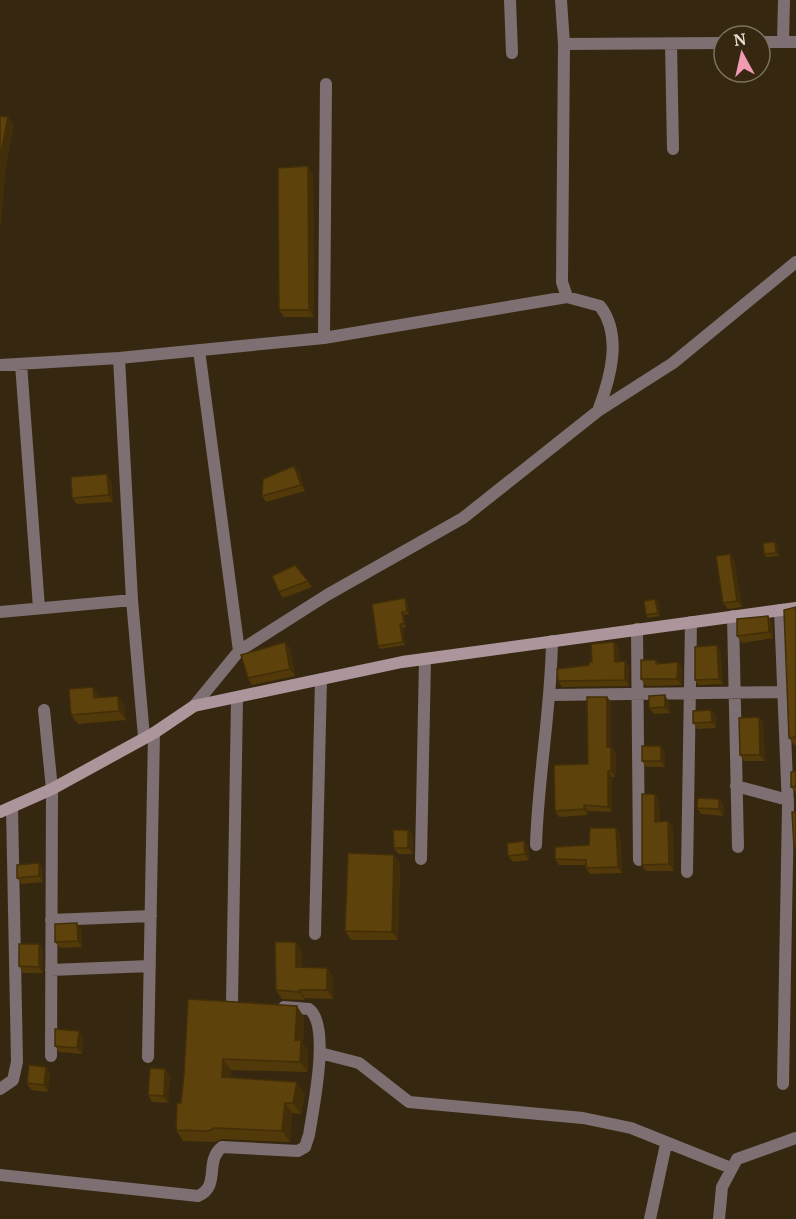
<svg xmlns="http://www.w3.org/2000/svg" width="796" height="1219" viewBox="0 0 796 1219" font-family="'PT Serif',serif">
<rect width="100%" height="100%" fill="#362810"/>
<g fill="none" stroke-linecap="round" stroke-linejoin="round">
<path stroke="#7e6f72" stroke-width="12" d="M510 0 512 53
M561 0 564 44 562 282 567 297
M760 42H796
M783 42 784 0
M564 44 724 43
M671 44 673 149
M324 338 326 84
M199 350 239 651
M119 358 132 600 144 737
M21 364 39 608
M0 365 119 358 324 338 567 297 600 306C623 336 610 379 598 411
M780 610 788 807 783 1084
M0 612 132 600
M733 616 738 847
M637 629 639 860
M551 695 784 692
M194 706 239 651 327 595 463 518 598 411 673 363 796 262
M44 710 52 789 51 1056
M736 786 788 800
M536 845C538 777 551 710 552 641
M421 859 425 659
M687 872 691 622
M51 920 151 916
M315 934 321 680
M51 970 150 966
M232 1003 237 699
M320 1053 359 1063 409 1102 583 1118 631 1128 731 1168
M148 1057 154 733
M0 1089 13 1080 17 1062 12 808
M0 1175 198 1196C221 1186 204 1161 222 1147L298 1151 305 1147 309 1135C313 1109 331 1025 309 1009L284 1007
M650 1219 666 1144
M719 1219 722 1187 737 1159 796 1138"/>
<path stroke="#ad969b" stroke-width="12" d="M0 812 52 789 154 733 194 706 402 662 796 608"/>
</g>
<path fill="#513909" d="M313 173 314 317H284L279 310Z
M299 472 305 491 266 502 262 496Z
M111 480 113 502 77 504 72 498Z
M777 545 779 556 766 557 764 554Z
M734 560 742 607 728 609 723 603Z
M295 565 312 587 283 598 279 592Z
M655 599 658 602 660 616 648 618 646 615Z
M407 602 409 614 404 615 406 627 403 628 405 645 380 649 378 646Z
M796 607V745H794L789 738Z
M768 616 772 622 773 638 742 643 737 636Z
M285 642 290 648 295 676 252 685 248 678Z
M614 642 619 648V662L625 661 629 667V686L562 687 558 681 589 665Z
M720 650 723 684 698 685 695 680Z
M656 660 659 664 682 668V685L646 686 641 679Z
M93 687 100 698 118 696 124 705 126 720 78 724 71 715Z
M607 697 611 702V747L616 753 615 777H612V812L588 811V815L559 817 555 811 588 764Z
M669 702 670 713 654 714 649 708Z
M711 710 716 716V728L698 729 693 723Z
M759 717 763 723 765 761H744L740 755Z
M665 752V767H646L642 761Z
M796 771V793L791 787Z
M655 794 659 800 660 822 668 821 673 827 674 871H646L642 865Z
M719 799 724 805 723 816 701 814 697 808Z
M616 828 620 834 622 873 590 874 586 868V865H559L555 859 589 845Z
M408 830 413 836V854H398L394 848Z
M524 841 528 848 529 860 513 862 508 856Z
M394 855 400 863 398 940H351L345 931Z
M39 863 43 869V882L22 884 17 878Z
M82 930V947L60 948 55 942Z
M296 942 302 951V967L327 968 333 976V999L305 998V1000L282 999 276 990Z
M39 944 43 950V973H23L19 966Z
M304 1017 303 1044 308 1051V1072L231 1070 230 1077 305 1093 301 1114 292 1113 290 1142 222 1139 215 1142 183 1141 176 1130 181 1103 184 1074Z
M83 1038 82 1054 59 1052 55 1046Z
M46 1067 50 1073 48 1092 31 1090 27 1083Z
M170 1075 168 1103 152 1102 148 1095Z"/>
<path fill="#422e08" d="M8 117 14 125 6 168 1 225 0 224V159Z
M308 166 313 173 314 317 309 310Z
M294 466 299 472 305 491 301 485Z
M107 474 111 480 113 502 109 495Z
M775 542 777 545 779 556 776 553Z
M730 554 734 560 742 607 737 601Z
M405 598 407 602 409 614 407 611Z
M655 599 658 602 660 616 658 613Z
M402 612 404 615 406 627 404 624Z
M768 616 772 622 773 638 769 632Z
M400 624 403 628 405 645 403 642Z
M285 642 290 648 295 676 290 669Z
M614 642 619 648 620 668 615 662Z
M717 645 720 650 723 684 719 679Z
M625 661 629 667V686L625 680Z
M678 662 682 668V685L677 679Z
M93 687 100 696V708L94 698Z
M665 695 669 702 670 713 665 707Z
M118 696 124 705 126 720 119 711Z
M607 697 611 702V753L607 747Z
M711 710 716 716V728L712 722Z
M759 717 763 723 765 761 760 755Z
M661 746 665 752V767L661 761Z
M611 747 616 753 615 777 611 771Z
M608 771 612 777V812L608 807Z
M655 794 659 800 660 828 655 822Z
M719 799 724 805 723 816 719 809Z
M584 805 588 811V815L584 809Z
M668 821 673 827 674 871 669 864Z
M616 828 620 834 622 873 618 867Z
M408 830 413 836V854L408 848Z
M524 841 528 848 529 860 525 854Z
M394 855 400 863 398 940 392 932Z
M39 863 43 869V882L39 876Z
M77 923 82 930V947L78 941Z
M296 942 302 951V976L296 967Z
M39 944 43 950V973L39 967Z
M327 968 333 976V999L327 990Z
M299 990 305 998V1000L299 992Z
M297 1006 304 1017 303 1044 308 1051V1072L300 1062 295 1040Z
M79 1031 83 1038 82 1054 77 1048Z
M223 1059 231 1070 230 1088 222 1077Z
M46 1067 50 1073 48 1092 44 1085Z
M165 1069 170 1075 168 1103 164 1096Z
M297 1082 305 1093 301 1114 293 1103Z
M285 1103 292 1113 290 1142 282 1131Z"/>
<path fill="#5e420b" stroke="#422e08" stroke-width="1.5" d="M0 116 8 117 0 159Z
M308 166 309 310H279L278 168Z
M294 466 301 485 262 496 263 479Z
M107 474 109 495 72 498 71 477Z
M775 542 776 553 764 554 763 543Z
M730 554 737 601 723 603 716 556Z
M295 565 308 581 279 592 272 576Z
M405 598 407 611 402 612 404 624H400L403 642 378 646 372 604Z
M655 599 658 613 646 615 644 601Z
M796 607V737L789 738 784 610Z
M768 616 769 632 737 636V619Z
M285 642 290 669 248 678 241 655Z
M614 642 615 662 625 661V680L558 681 557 669 589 665V662H592L591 644Z
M717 645 719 679 695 680V647Z
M641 660H656V664L678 662 677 679H641Z
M93 687 94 698 118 696 119 711 71 715 69 689Z
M665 695V707L649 708V696Z
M587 697H607V747H611V771H608V807L584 805V809L555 811 554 765 588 764Z
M711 710 712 722 693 723V711Z
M759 717 760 755H740L739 718Z
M642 746H661V761H642Z
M796 771V786L791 787V772Z
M642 794H655V822L668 821 669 864 642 865Z
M698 798 719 799V809L697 808Z
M792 812H796V847H794Z
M590 828H616L618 867 586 868V860L555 859V847L589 845Z
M393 830H408V848H394Z
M524 841 525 854 508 856 507 843Z
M348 853 394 855 392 932 345 931Z
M39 863V876L17 878V865Z
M77 923 78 941 55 942V924Z
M275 942H296V967L327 968V990H299V992L276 990Z
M19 944H39V967L19 966Z
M188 999 297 1006 295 1040H301L300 1062 223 1059 222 1077 297 1082 293 1103H285L282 1131 215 1128 208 1131 176 1130 177 1103H181L184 1074Z
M55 1029 79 1031 77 1048 55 1046Z
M29 1065 46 1067 44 1085 27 1083Z
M150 1068 165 1069 164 1096 148 1095Z"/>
<g transform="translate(742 54) rotate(352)"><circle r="28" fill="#362810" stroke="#7d715d" stroke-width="1.5"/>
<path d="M0-4.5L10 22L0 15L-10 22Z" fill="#f19ab3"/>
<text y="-9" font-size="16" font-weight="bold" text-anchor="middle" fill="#e8dfd1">N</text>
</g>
</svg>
